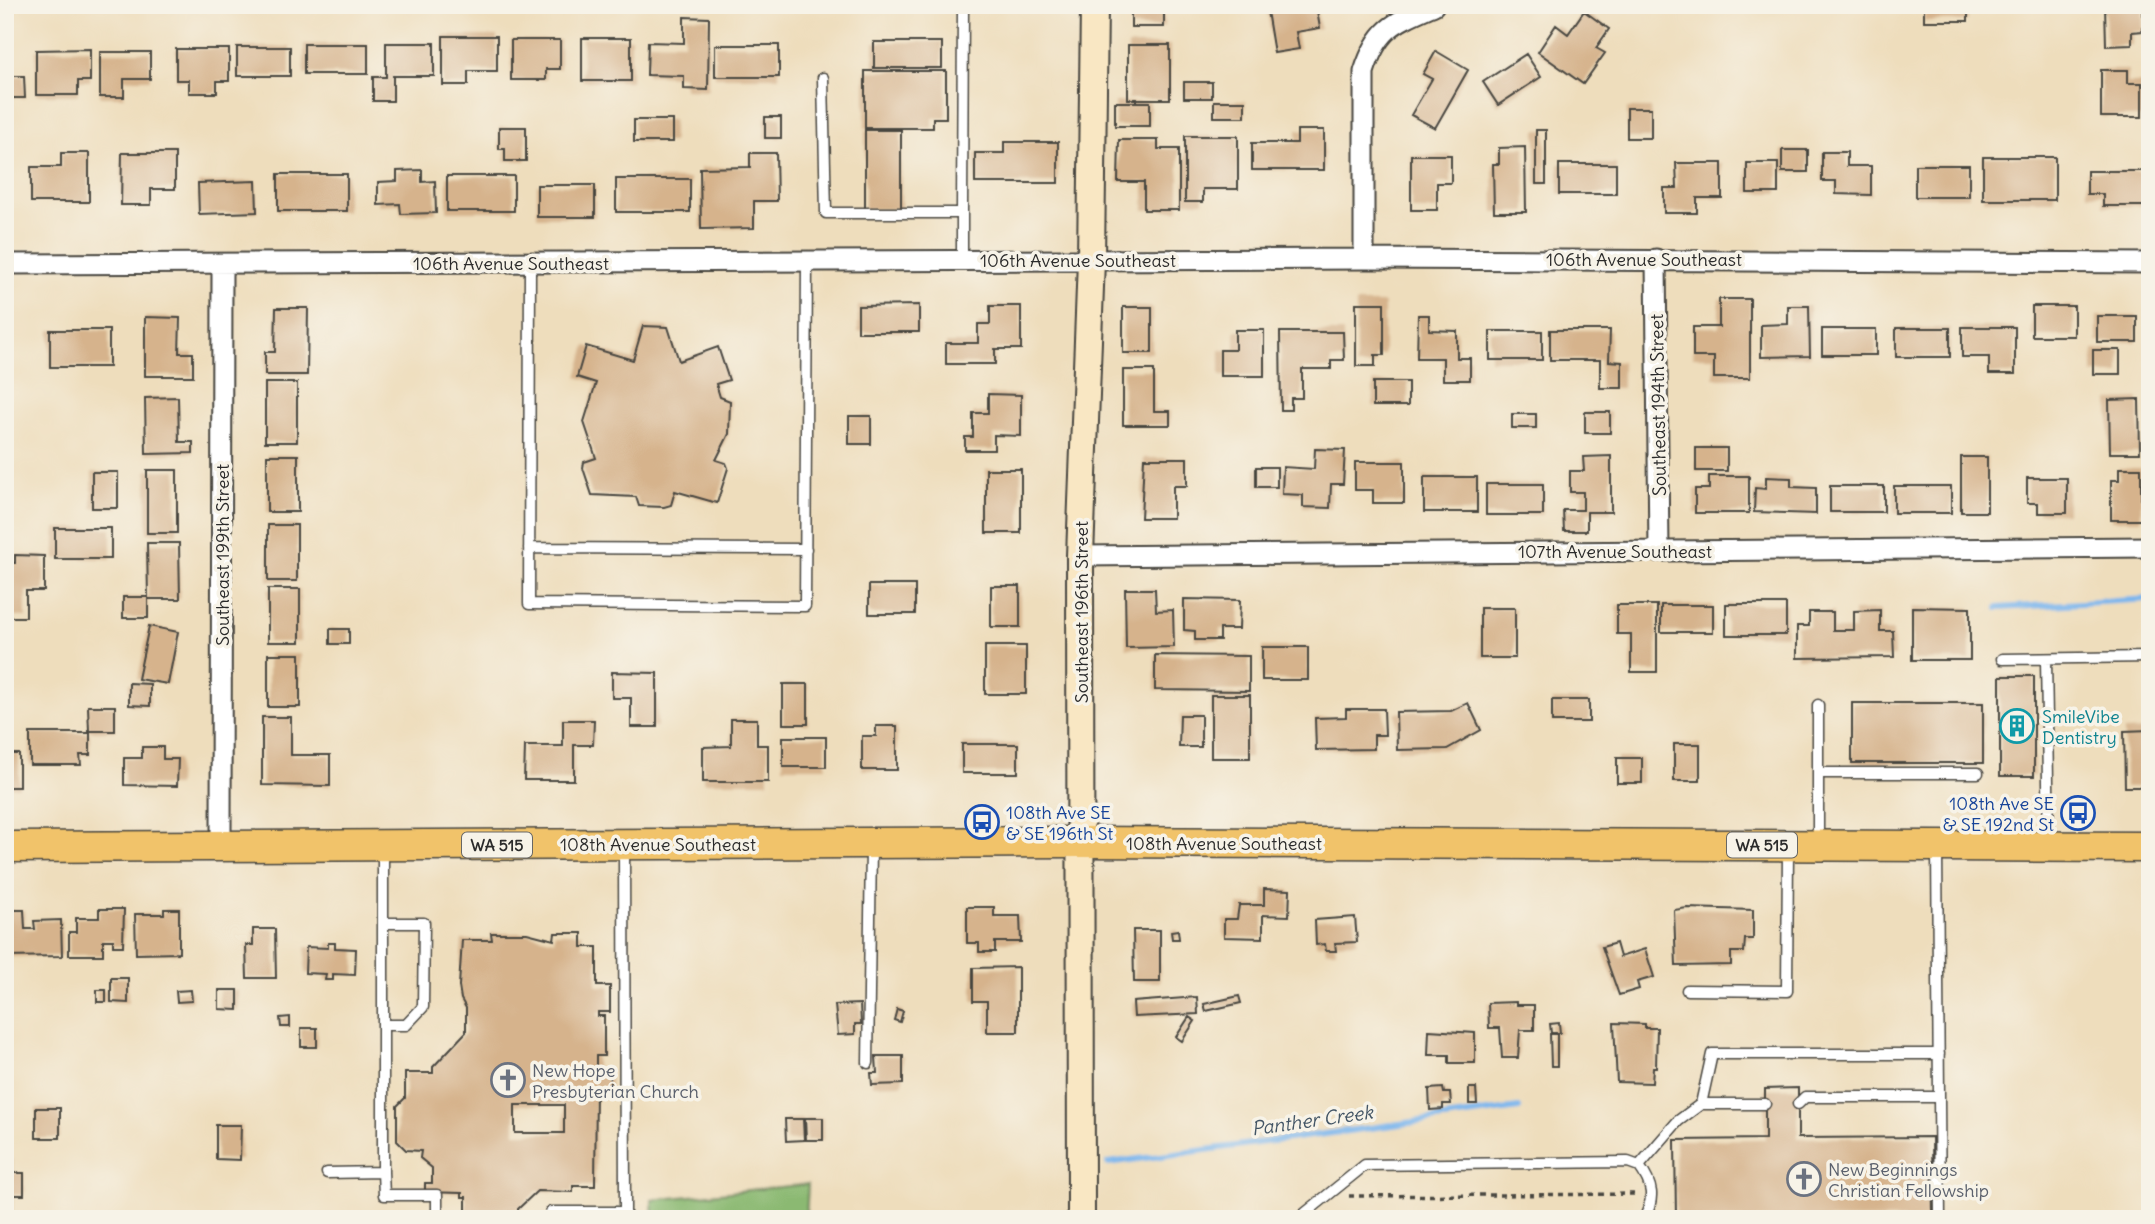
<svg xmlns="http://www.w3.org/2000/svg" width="2155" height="1224" viewBox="0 0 2155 1224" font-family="Delius,sans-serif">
<rect width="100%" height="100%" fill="#f7f3e8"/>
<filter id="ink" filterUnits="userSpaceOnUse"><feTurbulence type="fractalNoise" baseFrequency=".0143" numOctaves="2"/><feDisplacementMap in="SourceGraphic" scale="14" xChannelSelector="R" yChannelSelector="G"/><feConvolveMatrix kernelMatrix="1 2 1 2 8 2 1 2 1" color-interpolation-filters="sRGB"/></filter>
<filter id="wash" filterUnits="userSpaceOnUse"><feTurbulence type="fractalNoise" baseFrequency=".00686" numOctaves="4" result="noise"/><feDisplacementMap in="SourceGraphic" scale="28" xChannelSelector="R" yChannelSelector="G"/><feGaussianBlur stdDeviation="1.57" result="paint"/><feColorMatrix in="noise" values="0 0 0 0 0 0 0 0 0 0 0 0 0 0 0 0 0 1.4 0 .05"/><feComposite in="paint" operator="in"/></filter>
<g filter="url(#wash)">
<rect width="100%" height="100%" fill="#eeddbc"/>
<path fill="#8bb972" stroke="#5b724e" stroke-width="2" d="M808 1184 806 1219H653L652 1200Z"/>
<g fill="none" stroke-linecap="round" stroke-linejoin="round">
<path stroke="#7bb6ed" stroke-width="6" d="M1998 608 2150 599
M1108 1163 1519 1108"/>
</g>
<g id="blocks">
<path fill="#d6b38c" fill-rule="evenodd" d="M1131 5H1164V27H1131Z
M1266 5H1316L1320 28 1296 32 1299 49 1274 53Z
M1924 5H1968V21H1924Z
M2105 5H2143V31L2132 32V45L2106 46Z
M1584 11 1609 29 1596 48 1605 53 1583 84 1538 52 1556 25 1568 34Z
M684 17 709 18 708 90 684 89V76L647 75 648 42 684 43Z
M443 36H497V71H468V85H443Z
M582 38H631V81H582Z
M511 40H560V69H546V80H511Z
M874 42H942V68H874Z
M386 43H434V76H393V101H373V77H386Z
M304 44H368V74H304Z
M715 45H779V77H715Z
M1128 45H1170V99H1128Z
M237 47H290V76H237Z
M90 49V81H78V95H36V50Z
M176 49H229V81H217V93H189V80H176Z
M1436 51 1468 70 1435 128 1411 115 1432 79 1423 74Z
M100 52H150V79H124V97H100Z
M1526 54 1541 77 1498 105 1483 82Z
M2101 70H2128V83H2142V117H2101Z
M865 71H946V118H933V128H865Z
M11 76H24L25 98H11Z
M1184 82H1212V98H1184Z
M1214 101H1245V117H1214Z
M1115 102H1150V126H1115Z
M1627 108H1651V138H1627Z
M765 117H781V138H765Z
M634 120H673V142H634Z
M499 127H526V161H505V149H499Z
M865 130H901V209H865Z
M1297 130H1324V170H1252V143H1297Z
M1536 130H1546V184H1536Z
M1185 136H1238V189H1203V202H1185Z
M1119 140H1158V149H1179V210H1144V182H1118Z
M1004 142H1058V183H975V153H1004Z
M1525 147 1526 212H1494L1493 164H1499V148Z
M1782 150H1808V172H1782Z
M1822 152H1847V166H1871V195L1836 194V181H1822Z
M61 153H89V202H31V167H61Z
M122 153H175V189H151V205H121Z
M750 153H776L777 201H754V228L701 229 700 168 750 167Z
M1411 155H1451V183H1437V210H1411Z
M1983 157H2055V200H1983Z
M1676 163H1722V198H1697V213H1664V188H1677Z
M1747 163H1778V193H1747Z
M1559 164H1616V194H1559Z
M1915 165H1969V197H1915Z
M422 170V182L435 181 436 213 401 214 400 204 378 205V182L397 181V171Z
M2087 171H2146V206H2103V194H2087Z
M278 174H347V211H278Z
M447 176H514V211H447Z
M616 179H690V212H616Z
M256 181 257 212 199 214 198 183Z
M537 185H595V217H537Z
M1719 299H1750V378H1714V357H1693V327H1719Z
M1356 303H1384V355H1375V366H1356Z
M919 305V332H858V306Z
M990 306H1021V349H995V364H946V343H978V324H990Z
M1788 306H1809L1810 356 1761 357V325L1788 324Z
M2032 306H2074V336H2032Z
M1123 307H1152V353H1123Z
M276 308H308L307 375H265V352H275Z
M1418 315H1429V330L1457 331V358H1470V380H1443V358H1417Z
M2097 316H2137V342H2097Z
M145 317 180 318 179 353H193V376H145Z
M643 326 668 327 679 361 718 347 729 380 716 384 720 397 730 401 729 434 716 460 726 463 728 468 717 503 675 491 671 505 664 507 639 506 636 497 592 495 583 468 584 462 596 458 584 422 596 383 577 377 586 346 633 360Z
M1962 327H2015V374H1989V357H1962Z
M1896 328H1950V357H1896Z
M1822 329H1876V355H1822Z
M50 330H109V367H50Z
M1235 330H1264V376H1220V350H1235Z
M1550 330H1610L1609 361 1622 362V388H1600V360H1550Z
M1490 331H1542V360H1490Z
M1280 332H1343L1344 360H1331V369H1302V398H1291V410H1281Z
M2093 350H2120V374H2093Z
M1123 370H1154V411H1170V425H1123Z
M1373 382H1408V406H1373Z
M265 383H297V442H265Z
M988 394 1021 395V436L994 435V450H965V437H973V413H988Z
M178 397 179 442H193V453L146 454 145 398Z
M2139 399 2140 453H2110L2109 400Z
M1585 412H1610V433H1585Z
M1512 414H1536V428H1512Z
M849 416H871V444H849Z
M1696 448H1727V471H1696Z
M1315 449 1345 450 1343 484H1331L1330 508 1303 507V495L1282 494 1283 467 1314 469Z
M267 455H298V512H267Z
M1611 456V512H1587V531H1564L1563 510H1583V492H1570V471H1584L1583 457Z
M1961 457H1987V512H1961Z
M1144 458H1187V486H1173V518H1141Z
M1355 462H1404V503H1373V490H1355Z
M1256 467H1277V487H1256Z
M2119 468H2141V520H2111V480H2119Z
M986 469H1021V533H986Z
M147 470H177V533H147Z
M92 472H118V508H92Z
M1709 476H1749V513H1695V489H1709Z
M1424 477H1477V512H1424Z
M1766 477 1791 478V487L1816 488V514L1754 512 1755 488 1766 489Z
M2027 478H2067V513H2038V503H2027Z
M1486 484H1543V515H1486Z
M1830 486H1884V512H1830Z
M1894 486H1951V513H1894Z
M5 501H9L10 543H5Z
M268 525H297V581H268Z
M55 528H111V559H55Z
M147 543H179L180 599H148V618H123V597H148Z
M15 555 44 556V591H26V617H5V563H15Z
M869 585H915V614H869Z
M991 586H1020V627H991Z
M268 589H300V642H268Z
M1125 589H1155L1156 611 1173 610 1174 647 1126 648Z
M1184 599 1240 600 1239 629H1220V640H1195V631L1184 630Z
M1726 604H1786V635H1726Z
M1617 605H1657V672H1631V634H1617Z
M1661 605H1713V632H1661Z
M1912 607 1970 608V660H1912Z
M1480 608H1515V658H1480Z
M1880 610V631H1893L1894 657 1797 658V626H1809V612H1833V630H1854V611Z
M149 626 178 632 168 684 138 679Z
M330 629H349V644H330Z
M985 646H1026V694H985Z
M1262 647H1308V680H1262Z
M268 654H300V707H268Z
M1155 655 1249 656V691L1155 690Z
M612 672 657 673V727H631V698H612Z
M2000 676H2034V776H2000Z
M129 683 150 684V706L129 705Z
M783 684H808V724H783Z
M1211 695H1250V758H1211Z
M1552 700H1589V722H1552Z
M1468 703 1481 730 1447 749 1397 750 1396 712 1451 711Z
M1852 703H1983V763H1852Z
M88 706H115V731H89Z
M1346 709H1384L1385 735H1374V749L1316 750 1315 718 1346 717Z
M1180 715H1201V747H1179Z
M262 717H291V755H330V786L262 785Z
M731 719H757V745H768V782H703V747L731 746Z
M563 720H594L593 745H574V780H524L525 746H563Z
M876 726H897V770H862V736H876Z
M2150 730V787H2125L2124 731Z
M30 733H90V755H80L81 765H30Z
M783 737H826V767H783Z
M962 744H1018V773H962Z
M1674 744H1700V781H1674Z
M142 747H163V759H178L177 786 124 785V758H142Z
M5 754H19V787H5Z
M1617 758H1642V783H1617Z
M1264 889 1290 890 1289 916 1263 915V938L1224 937V919H1237L1239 905H1264Z
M967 907H994V916H1020L1021 942H995V952H979V943H967Z
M1687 908 1753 910V939H1745L1744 952H1731V965L1676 966 1674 910Z
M99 909H124L123 946H113V940H103V955H69V932H76V918H99Z
M164 909H179V953L136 954 135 914H164Z
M5 910H24L25 929H35L34 921 61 920 62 956 5 957Z
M1355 917 1357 942 1335 943 1336 951H1326L1325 944 1316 945 1315 920Z
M253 929H275L276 978H247L246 945H253Z
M1133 930H1160V982H1134Z
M1178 930 1179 939H1172L1171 931Z
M491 933H527L554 940 555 933H582V947H597V986H610V1012H598V1016H604V1056H596V1071L610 1070V1088L596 1087 595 1186H573V1192L537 1191 518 1209V1219H466V1197H462V1193L425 1192V1183H432V1168L420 1158 421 1151 406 1150 397 1141V1106L405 1098V1073H433V1067L466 1032V1008L461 999 459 986 462 940H492ZM515 1105H564V1133H515Z
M328 943H335V948L356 949 355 975 333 974V980H325L326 974 305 973 306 947 328 948Z
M1616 943 1620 957 1645 949 1654 977 1637 982 1639 989 1619 995 1602 947Z
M1018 967V1032H987V1001H973V968Z
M111 978H128V1003L111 1002Z
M97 990H106V1002H97Z
M191 990 192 1001 177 1002 176 991Z
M219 990H238V1010L219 1009Z
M1239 996 1241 1003 1206 1011 1204 1004Z
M1197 997 1198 1014 1134 1017 1133 1002Z
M1516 1002V1005H1534V1030H1520L1518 1058H1502L1500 1028H1489L1488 1003Z
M860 1004 861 1024H855V1034L838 1035 835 1005Z
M897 1009 903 1011 900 1022 894 1020Z
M290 1017V1027H281L280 1018Z
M1189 1017 1195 1021 1182 1041 1176 1037Z
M1559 1023 1560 1033H1551L1550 1024Z
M1614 1023 1645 1024V1028H1657L1656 1067H1653L1652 1083 1617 1082Z
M301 1028H317V1047H301Z
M1429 1030 1475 1033V1063H1449V1055H1428Z
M1550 1034H1557V1066H1551Z
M876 1056H903V1084L872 1085 871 1073H877Z
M1443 1088 1444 1093H1450L1451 1104H1443V1109L1430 1110 1429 1089Z
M1469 1088H1476L1477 1104H1469Z
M1798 1088V1138L1932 1137 1933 1219H1676L1675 1140 1765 1139V1089Z
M36 1108H60V1138H36Z
M805 1118H823V1140H806Z
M785 1119H803L804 1140 786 1141Z
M216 1125H241L240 1160 216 1159Z
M13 1159V1173H24V1195H13V1219H5V1160Z"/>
</g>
</g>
<g filter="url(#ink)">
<use href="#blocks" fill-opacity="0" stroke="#484641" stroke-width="2"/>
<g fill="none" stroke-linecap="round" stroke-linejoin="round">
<g stroke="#484641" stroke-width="13">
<path id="lane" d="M823 78 826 213H962V261
M962 213 963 5
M530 263 529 604 805 606 807 261
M529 548 806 549
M2002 659 2150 657
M2046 659 2049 843
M1818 705V841
M1818 773H1978
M383 849V1172
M1937 850 1940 1219
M383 923H424L423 1007 406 1025H383
M1687 990 1787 991 1788 849
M868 1063 871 847
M1765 1104H1701L1712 1054H1939
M1798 1104 1805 1097H1939
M1639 1166 1678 1121 1701 1104
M327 1173 383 1172 384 1195H437V1219
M551 1219V1212H625L624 848
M1298 1219 1365 1165 1628 1162 1639 1166C1653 1185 1655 1198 1644 1219"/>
</g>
<g stroke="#484641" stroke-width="23">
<path id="street" d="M1364 259V72C1378 28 1393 23 1434 5
M1656 259 1659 551
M5 264 1364 259 2150 263
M1080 556 2150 547
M221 846 222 265"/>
</g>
<g stroke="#484641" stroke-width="30">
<path id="secondary" d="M1081 1219 1080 556 1091 260 1094 5"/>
</g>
<g stroke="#484641" stroke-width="33">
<path id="primary" d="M5 847 1081 842 2150 847"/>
</g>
<path stroke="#484641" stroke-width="3.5" stroke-dasharray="5 5" stroke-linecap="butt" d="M1349 1196 1639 1194"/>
<use href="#lane" stroke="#fff" stroke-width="10"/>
<use href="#street" stroke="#fff" stroke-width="19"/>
<use href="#secondary" stroke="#f9e7c3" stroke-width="26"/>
<use href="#primary" stroke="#f1c36a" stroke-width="30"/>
</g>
</g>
<defs>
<g id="building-ring" transform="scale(1.75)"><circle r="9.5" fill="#f7f3e8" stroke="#0f9aa8" stroke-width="1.5"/><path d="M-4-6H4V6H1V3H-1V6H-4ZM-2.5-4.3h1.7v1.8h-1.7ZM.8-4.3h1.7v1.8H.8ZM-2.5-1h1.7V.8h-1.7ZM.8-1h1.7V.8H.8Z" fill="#0f9aa8"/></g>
<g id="bus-ring" transform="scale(1.75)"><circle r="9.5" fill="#f7f3e8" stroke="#1a4fb4" stroke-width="1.5"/><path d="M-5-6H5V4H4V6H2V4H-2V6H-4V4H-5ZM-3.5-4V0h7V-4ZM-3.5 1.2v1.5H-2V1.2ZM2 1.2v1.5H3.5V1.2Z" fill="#1a4fb4"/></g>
<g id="church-ring" transform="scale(1.75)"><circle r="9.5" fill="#f7f3e8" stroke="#6b7280" stroke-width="1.5"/><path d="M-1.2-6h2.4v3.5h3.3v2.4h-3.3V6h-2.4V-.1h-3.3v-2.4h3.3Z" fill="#6b7280"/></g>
</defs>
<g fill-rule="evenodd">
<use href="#building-ring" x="2017" y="726"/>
<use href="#bus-ring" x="2078" y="813"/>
<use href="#bus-ring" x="982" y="822"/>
<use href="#church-ring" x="508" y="1080"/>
<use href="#church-ring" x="1804" y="1179"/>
</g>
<g text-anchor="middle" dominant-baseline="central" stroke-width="7" stroke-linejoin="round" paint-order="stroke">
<g fill="#f7f3e8" stroke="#686764" stroke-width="2">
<rect x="462" y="832.5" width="70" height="25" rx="5"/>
<rect x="1727" y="832.5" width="70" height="25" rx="5"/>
</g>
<g font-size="16" font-weight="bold" fill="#2b2b2b">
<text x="497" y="845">WA 515</text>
<text x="1762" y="845">WA 515</text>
</g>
<g font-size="18" fill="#2b2b2b" stroke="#f7f3e8">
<text x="1644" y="259">106th Avenue Southeast</text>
<text x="1078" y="260">106th Avenue Southeast</text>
<text x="511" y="263">106th Avenue Southeast</text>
<text transform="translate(1658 405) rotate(-91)">Southeast 194th Street</text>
<text x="1615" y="551">107th Avenue Southeast</text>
<text transform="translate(222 555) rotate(-90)">Southeast 199th Street</text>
<text transform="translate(1081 612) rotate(-90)">Southeast 196th Street</text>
<text x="1224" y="843">108th Avenue Southeast</text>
<text x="658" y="844">108th Avenue Southeast</text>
</g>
<g font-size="18" fill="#0d838f" stroke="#f7f3e8" text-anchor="start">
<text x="2042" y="716">SmileVibe<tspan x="2042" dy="21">Dentistry</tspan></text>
</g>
<g font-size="18" fill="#164399" stroke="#f7f3e8" text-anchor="end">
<text x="2054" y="803">108th Ave SE<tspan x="2054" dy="21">&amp; SE 192nd St</tspan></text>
<text x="1006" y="812" text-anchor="start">108th Ave SE<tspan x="1006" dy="21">&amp; SE 196th St</tspan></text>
</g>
<g font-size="18" fill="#5b616d" stroke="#f7f3e8" text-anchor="start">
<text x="532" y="1070">New Hope<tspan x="532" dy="21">Presbyterian Church</tspan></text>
<text x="1828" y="1169">New Beginnings<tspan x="1828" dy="21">Christian Fellowship</tspan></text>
</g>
<g font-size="19" font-style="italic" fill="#435565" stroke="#f7f3e8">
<text transform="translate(1312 1120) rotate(-8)">Panther Creek</text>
</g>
</g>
<rect width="2155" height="1224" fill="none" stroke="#f7f3e8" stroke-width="28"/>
</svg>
